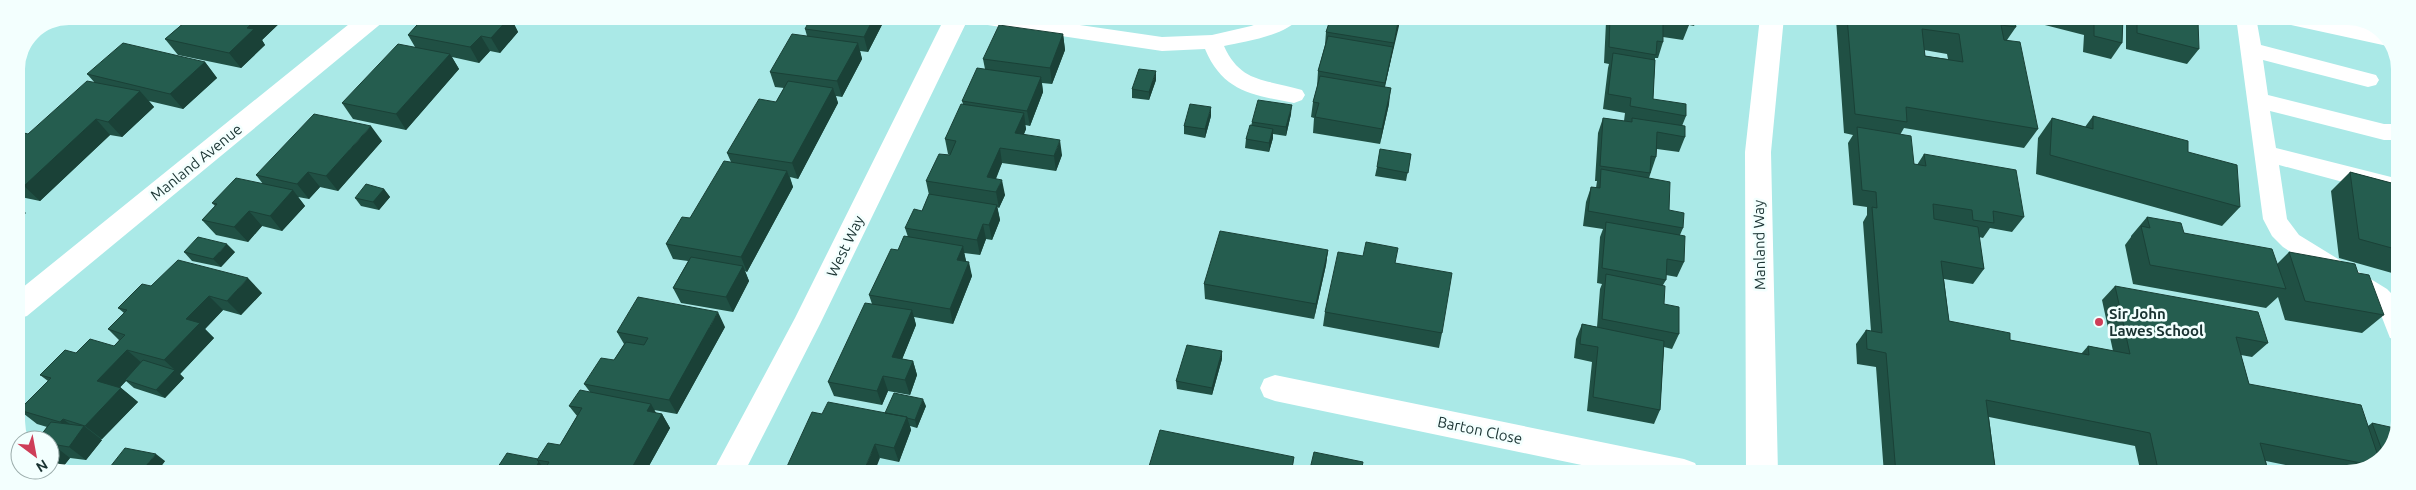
<svg xmlns="http://www.w3.org/2000/svg" width="2416" height="490" viewBox="0 0 2416 490" font-family="Ubuntu,sans-serif">
<rect width="100%" height="100%" fill="#aae9e7"/>
<g fill="none" stroke-linecap="round" stroke-linejoin="round">
<path fill="#fff" fill-rule="evenodd" d="M971 17H1025L1162 37 1212 35 1251 26 1275 17H1299C1289 35 1244 42 1224 46 1241 84 1267 79 1302 90L1305 95 1302 100 1294 103C1253 95 1223 92 1205 49L1162 51 981 24 974 22Z
M2236 17H2256L2261 45 2376 75 2379 80 2376 85 2368 87 2263 60 2268 95 2384 124H2399V140H2384L2270 111 2276 148 2399 179V197L2279 165 2287 219 2299 235 2387 289 2399 301V341L2390 338 2381 315 2369 303 2283 247 2272 236 2263 219Z"/>
<path fill="#fff" fill-rule="evenodd" d="M359 16H387L383 22 27 316 17 319V292Z
M945 17H969L820 324 744 473H712L795 318Z
M1760 17H1784L1771 152 1778 474 1746 473 1745 152Z
M2279 17H2326L2381 30 2384 32 2392 47 2291 25 2283 23Z
M1275 375 1684 459 1695 463 1700 473H1620L1275 401 1264 397 1260 388 1264 379Z"/>
</g>
<path fill="#205044" fill-rule="evenodd" d="M192 16H287L262 40 265 45 241 68 178 55 165 39Z
M425 16H521L514 24 518 32 500 53 490 51 479 63 452 57 459 69 406 130 353 119 342 103 415 47 408 35Z
M886 17 868 52 860 51 862 59 842 97 836 96 838 103 798 179 790 177 793 187 747 272 745 271 749 281 733 312 681 303 673 288 688 261 673 259 666 244 690 218 731 162 727 153 776 102 784 88 775 87 770 72 807 36 805 29Z
M1331 17H1402L1401 21H1399L1385 87 1389 104 1380 144 1313 133 1314 118 1311 117 1313 102 1317 87 1318 71 1325 45 1326 32Z
M1608 17H1698L1694 26 1689 25 1683 40 1663 37V42L1658 58H1655V60L1653 99 1686 116 1682 126 1685 137 1679 152 1657 149 1656 157 1649 178 1669 210 1683 228 1680 235 1684 262 1677 277 1666 275V280L1663 285 1664 304 1679 334 1672 349 1664 347 1660 410 1654 424 1587 411 1592 362 1574 358 1576 339 1582 324 1597 327 1600 289 1602 284 1597 283 1600 237 1603 229 1583 226 1586 202 1591 187 1596 188 1597 181H1595L1598 133 1603 118 1624 121 1625 113 1603 109 1608 68 1609 64 1604 63 1606 22Z
M1837 17H2014L2016 27 2007 40 2038 129 2024 148 1904 128 1900 135 1914 164 1917 165 1924 154 2024 217 2012 232 1990 228 1983 238 1979 237 1984 269 1973 284 1944 279 1949 321 2010 340 2081 354 2088 346 2113 351 2102 300 2115 286 2268 343 2252 357 2241 355 2249 384 2368 426 2372 423 2399 431 2382 461 2347 474H2331L2266 461 2269 474H2141L2135 446 1989 417 1996 474H1884L1876 367 1857 364 1856 344 1866 330 1871 331 1863 222 1867 215V207L1853 205 1848 143 1853 135 1844 133 1836 19ZM1924 50 1947 54 1948 59 1925 56Z
M2037 17H2123L2122 43 2111 59 2083 52 2084 35 2037 23Z
M2129 17H2184L2199 49 2187 64 2126 49V21Z
M1063 34 1065 50 1052 84 1042 83 1043 92 1030 126 1025 125 1026 129 1024 134 1062 155 1056 171 1002 163 996 179 1005 195 999 208 997 207 1000 220 992 240 986 239 980 255 964 253 966 261 972 276 953 324 914 317 916 325 902 359 913 361 917 375 910 395 888 391 882 405 834 396 828 382 872 304 869 295 898 250 908 237 905 228 922 211 929 195 926 181 950 155 948 154 945 139 963 104 962 101 985 69 983 59Z
M205 62 217 78 183 109 149 101 154 107 122 137 110 135 40 201 16 196V131L28 134 95 83 87 74Z
M1156 80 1149 100 1132 98V89Z
M1291 114 1286 136 1273 134V138L1269 152 1245 148 1246 139 1251 126 1252 122Z
M1211 116 1205 138 1184 134V126Z
M2093 116 2240 207 2222 226 2036 174 2038 138 2052 118 2085 127Z
M382 141 338 191 320 187 309 199 298 197 305 206 282 231 262 226 248 242 216 235 202 220 215 206 212 203 263 184 256 175Z
M1411 154 1406 181 1375 176 1377 167Z
M2350 172 2399 185V275L2339 258 2331 191Z
M384 189 390 197 379 210 361 206 355 198Z
M2147 217 2184 233 2277 264 2289 252 2358 273 2384 315 2362 333 2285 320 2278 297 2266 308 2133 284 2125 245 2131 237V236Z
M1328 250 1326 265 1314 319 1205 299 1204 284Z
M184 252H235L221 267 192 261Z
M1396 263 1442 333 1439 348 1323 326 1325 312Z
M151 286 262 293 241 315 223 310 205 329 214 338 180 374 184 378 165 398 134 388 126 381 120 387 138 402 102 439H100L102 440 86 460 70 458 58 473 41 435 47 427 37 424 19 410 48 381 40 375 76 353 114 346 119 340 108 329 124 313 118 308Z
M725 327 677 414 654 410 656 413 662 414 670 428 645 473H547L545 470 543 473H494L538 459 560 445 577 416 569 406 590 392 584 384 614 360 624 344 617 332Z
M1222 359 1212 395 1177 389 1176 381Z
M926 406 917 428 910 426 911 430 899 462 880 458 822 414 885 413Z
M165 461 156 473H118L110 467Z"/>
<path fill="#1a4137" d="M259 16H287L262 40 265 45 241 68 229 53 247 28Z
M500 16H521L514 24 518 32 500 53 491 38Z
M874 17H886L868 52 864 37Z
M1399 17V26L1382 98 1385 83Z
M1063 34 1065 50 1052 84 1050 68Z
M481 36 490 51 479 63 470 47Z
M858 43 862 59 842 97 837 81Z
M450 54 459 69 406 130 396 114Z
M205 62 217 78 183 109 170 94Z
M1156 71V80L1149 100V92Z
M1041 77 1043 92 1030 126 1027 111Z
M833 88 838 103 798 179 792 163Z
M1391 88 1389 104 1380 144 1382 129Z
M140 91 154 107 122 137 108 122Z
M1292 105 1291 114 1286 136V127Z
M1211 107V116L1205 138V129Z
M1024 113 1026 129 1018 148 1015 133Z
M96 119 110 135 40 201 24 186Z
M371 126 382 141 338 191 326 176Z
M1273 129V138L1269 152V143Z
M1060 140 1062 155 1056 171 1054 156Z
M1000 148 1002 163 990 192 987 177Z
M787 171 793 187 747 272 741 257Z
M308 172 320 187 309 199 297 184Z
M1002 180 1005 195 999 208 996 192Z
M384 189 390 197 379 210 373 202Z
M293 190 305 206 282 231 270 216Z
M16 205 26 213 16 222Z
M997 205 1000 220 992 240 989 225Z
M249 211 262 226 248 242 234 227Z
M983 224 986 239 980 255 977 240Z
M227 244 235 252 221 267 213 259Z
M963 246 966 261 957 260Z
M1328 250 1326 265 1314 319 1316 304Z
M969 262 972 276 953 324 950 309Z
M743 266 749 281 733 312 726 297Z
M248 278 262 293 241 315 227 301Z
M209 296 223 310 205 329 214 338 180 374 184 378 165 398 156 390 175 370 164 360 186 319Z
M912 310 916 325 897 372 892 357Z
M718 312 725 327 677 414 669 400Z
M127 350 143 364 125 380 126 381 113 395 97 381Z
M1222 351V359L1212 395V388Z
M913 361 917 375 910 395 905 380Z
M883 376 888 391 882 405 877 391Z
M121 388 138 402 102 439 85 426Z
M923 399 926 406 917 428 915 420Z
M651 404 659 418 662 414 670 428 645 473H629L647 411Z
M907 417 911 430 899 462 894 448Z
M63 419 80 432 84 426 102 440 86 460 69 447 77 436 60 422Z
M52 444 70 458 58 473 50 468V447Z
M875 444 880 458 874 473H863Z
M156 454 165 461 156 473H141V472Z
M1294 457 1292 473H1291Z
M539 462 545 470 543 473H532Z"/>
<path fill="#255d4f" stroke="#1a4137" fill-rule="evenodd" d="M192 16H259L247 28 254 29 229 53 165 39Z
M425 16H508L510 17 491 38 481 36 470 47 408 35Z
M811 17H874L864 37 805 29Z
M1331 17H1399L1394 43 1326 32Z
M1610 17H1689V25L1663 21V42L1657 41 1656 55 1609 47Z
M1847 17H2014L2016 27 2001 25 2004 40 2020 42 2038 129 1906 107 1907 122 1855 114ZM1922 29 1959 34 1963 62 1925 56Z
M2085 17H2123L2122 43 2094 36V19Z
M2137 17H2184L2198 21 2199 49 2137 33Z
M999 25 1063 34 1050 68 983 59Z
M792 34 858 43 837 81 770 72Z
M1328 36 1393 47 1385 83 1318 71Z
M123 43 205 62 170 94 87 74Z
M398 44 450 54 396 114 342 103Z
M1613 53 1655 60 1653 99 1686 104V116L1630 106 1631 98 1608 94Z
M977 68 1041 77 1027 111 962 101Z
M1139 69 1156 71 1149 92 1132 89Z
M1320 76 1391 88 1382 129 1315 117 1319 103 1313 102Z
M87 81 140 91 108 122 96 119 24 186 16 184V131L28 134Z
M788 81 833 88 792 163 727 153 759 99 776 102Z
M1258 100 1292 105 1286 127 1252 122Z
M961 104 1024 113 1015 133 1060 140 1054 156 1000 148 987 177 1002 180 996 192 926 181 939 154 950 155 956 141 945 139Z
M1190 104 1211 107 1205 129 1184 126Z
M314 114 371 126 326 176 308 172 297 184 256 175Z
M2093 116 2188 141V152L2237 165 2240 207 2050 155 2052 118 2093 129Z
M1603 118 1632 122V118L1685 126V137L1657 132 1656 157 1651 156 1650 173 1600 166Z
M1250 125 1273 129 1269 143 1246 139Z
M1857 127 1911 136 1914 164 1926 166 1924 154 2016 170 2024 217 1993 211 1994 223 1973 220 1972 210 1933 204 1934 219 1978 227 1984 269 1941 261 1949 321 2010 333V340L2089 355 2088 346 2130 354 2115 286 2258 312 2268 343 2236 337 2249 384 2361 405 2380 462 2371 465 2260 443 2269 474H2159L2150 433 1986 400 1996 474H1896L1886 353 1867 349 1866 330 1882 333 1872 207 1877 208 1876 192 1862 190Z
M1380 149 1411 154 1408 173 1377 167Z
M724 161 787 171 741 257 666 244 682 217 690 218Z
M1601 169 1670 182 1669 210 1684 213 1683 228 1588 211 1591 187 1600 188Z
M2350 172 2399 185V250L2359 239Z
M236 178 293 190 270 216 249 211 234 227 202 220 217 204 212 203Z
M366 184 384 189 373 202 355 198Z
M929 194 997 205 989 225 983 224 977 240 905 228 914 209 922 211Z
M2147 217 2181 223 2184 233 2272 249 2286 289 2150 265 2141 226 2150 228Z
M1606 222 1685 236 1684 262 1667 259 1666 280 1602 268Z
M1220 231 1328 250 1316 304 1204 284Z
M904 236 963 246 957 260 969 262 950 309 869 295 891 249 898 250Z
M198 237 227 244 213 259 184 252Z
M1366 242 1398 248 1395 263 1452 273 1442 333 1325 312 1338 252 1363 256Z
M2289 252 2355 264 2358 273 2369 275 2384 315 2305 301Z
M691 257 743 266 726 297 673 288Z
M178 260 248 278 227 301 209 296 186 319 200 323 164 360 127 350 97 381 121 388 85 426 63 419 60 422 19 410 51 378 40 375 65 350 76 353 90 339 114 346 125 335 108 329 127 310 118 308 142 284 151 286Z
M1606 274 1665 286 1664 304 1679 307V334L1602 319Z
M638 297 718 312 669 400 584 384 601 358 614 360 626 342 644 345 648 338 617 332Z
M865 303 912 310 892 357 913 361 905 380 883 376 877 391 828 382Z
M1582 324 1664 341 1660 410 1593 397 1598 347 1580 344Z
M1187 345 1222 351 1212 388 1176 381Z
M143 360 175 370 156 390 125 380Z
M580 390 651 404 647 411 662 414 629 473H564L545 469 549 462 537 460 548 443 560 445 582 408 569 406Z
M894 393 923 399 915 420 907 418V417L885 413Z
M828 402 907 417 894 448 875 444 863 473H784L812 412 822 414Z
M51 422 84 426 69 447 52 444 50 447V440H23L19 432 41 435Z
M2372 423 2399 429V431L2384 456Z
M1160 430 1294 457 1291 473H1147Z
M125 448 156 454 141 472 110 467Z
M1314 452 1363 462 1361 472 1366 473H1309Z
M507 453 538 459 537 460 539 462 532 473H494Z"/>
<circle fill="#ce3e58" stroke="#f3fffe" stroke-width="2" cx="2099" cy="322" r="5"/>
<g text-anchor="middle" dominant-baseline="central" stroke-width="5" stroke-linejoin="round" paint-order="stroke">
<g font-size="15" fill="#1a3332" stroke="#f3fffe">
<text transform="translate(196 162) rotate(-39)">Manland Avenue</text>
<text transform="translate(1759 245) rotate(-91)">Manland Way</text>
<text transform="translate(845 246) rotate(-64)">West Way</text>
<text transform="translate(1480 430) rotate(12)">Barton Close</text>
</g>
<g font-size="15" font-weight="bold" fill="#1a3332" stroke="#f3fffe" text-anchor="start">
<text x="2109" y="313">Sir John<tspan x="2109" dy="17">Lawes School</tspan></text>
</g>
</g>
<path d="M0 0H2416V490H0ZM69 25H2347A44 44 0 0 1 2391 69V421A44 44 0 0 1 2347 465H69A44 44 0 0 1 25 421V69A44 44 0 0 1 69 25Z" fill="#f3fffe" fill-rule="evenodd"/>
<g transform="translate(35 455) rotate(148)"><circle r="24" fill="#f3fffe" stroke="#9cadac"/>
<path d="M0-4L9 19L0 12L-9 19Z" fill="#ce3e58"/>
<text y="-8" font-size="14" font-weight="bold" text-anchor="middle" fill="#1a3332">N</text>
</g>
</svg>
